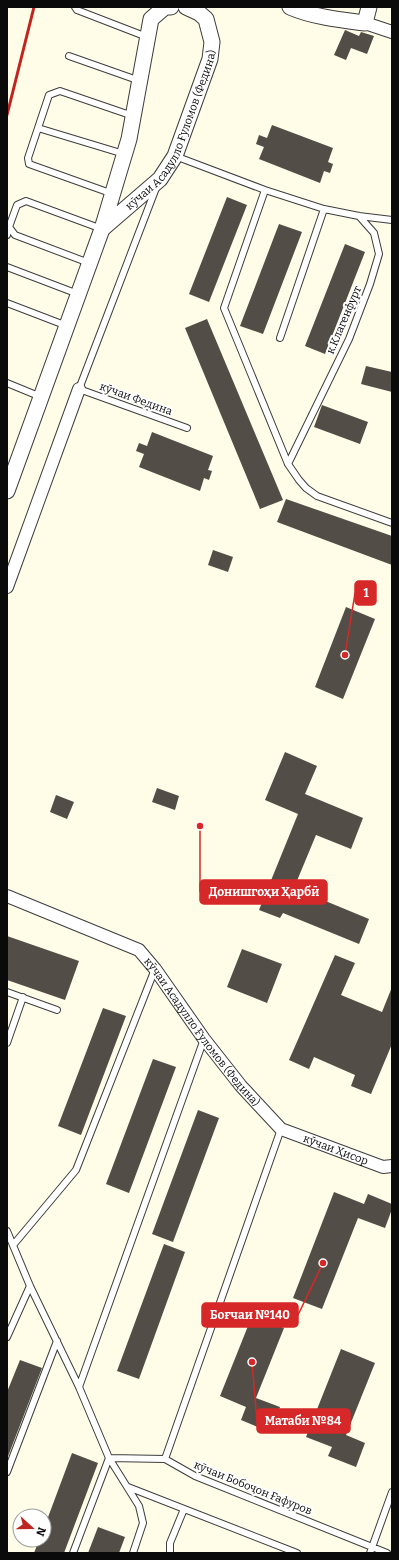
<svg xmlns="http://www.w3.org/2000/svg" width="399" height="1560" viewBox="0 0 399 1560" font-family="Bitter,serif">
<rect width="100%" height="100%" fill="#fffce8"/>
<path fill="#534d47" d="M345 30 359 36 361 32 374 36 367 54 351 48 346 60 334 55Z
M272 125 333 148 328 162 333 164 330 173 324 171 320 183 259 159 264 147 256 144 259 135 267 138Z
M227 197 247 205 209 302 189 294Z
M279 224 302 232 263 334 240 326Z
M345 244 365 252 325 354 305 346Z
M207 319 283 500 260 509 185 328Z
M366 366 392 372V392L361 384Z
M322 405 368 422 360 444 314 427Z
M152 432 213 456 208 470 212 471 209 480 204 478 200 491 139 467 144 454 136 451 139 443 147 446Z
M286 499 392 536V565L277 522Z
M213 550 233 557 228 572 208 565Z
M346 607 375 619 343 699 315 687Z
M285 752 317 766 305 794 363 818 351 849 316 835 294 888 369 919 359 944 283 913 280 918 259 910 298 814 265 800Z
M157 788 179 796 175 810 152 802Z
M56 795 74 802 67 819 50 812Z
M7 936 79 961 65 1000 7 980Z
M242 949 282 964 267 1003 227 987Z
M335 955 355 963 341 995 382 1012 392 987V1044L371 1094 351 1086 355 1075 314 1057 309 1069 289 1060Z
M103 1008 126 1016 81 1135 58 1126Z
M153 1059 176 1067 129 1193 106 1184Z
M198 1110 219 1118 173 1242 152 1234Z
M334 1192 364 1204 368 1194 392 1204V1209L385 1228 358 1218 322 1309 293 1298Z
M164 1244 185 1252 139 1379 117 1371Z
M252 1316 284 1328 256 1398 280 1407 270 1432 241 1420 246 1407 220 1396Z
M341 1349 375 1363 346 1435 365 1443 356 1467 328 1456 332 1447 306 1437Z
M20 1360 42 1368 7 1459V1392Z
M72 1453 98 1463 64 1553H34L39 1540H44V1528Z
M98 1527 125 1537 119 1553H88Z"/>
<g fill="none" stroke-linecap="round" stroke-linejoin="round">
<g stroke="#3d3d3d" stroke-width="8">
<path id="service" d="M75 7 77 10 147 37
M69 56 140 81
M38 128 124 154
M175 156 265 190 324 209 359 216 392 220
M156 188 79 389 187 428
M265 190 224 308 288 464 299 480 306 488 317 496 392 523
M113 194 29 164 28 158 49 95 60 91 133 116
M7 235 9 227
M89 263 15 235 9 227 17 205 26 201 102 229
M7 267 78 294
M7 303 67 326
M280 338 324 209
M7 383 41 397
M288 464 349 339 370 284 379 254 374 233 359 216
M7 992 57 1010
M7 1043 23 997
M7 1231 30 1286 7 1337
M14 1244 76 1170 155 969
M30 1286 79 1387 109 1458 139 1506 143 1523 133 1553
M79 1387 204 1039
M165 1459 281 1129
M7 1472 57 1341
M128 1487 297 1553
M73 1553 109 1458 165 1459 195 1476 387 1553
M170 1553V1543L184 1509
M370 1553 392 1492"/>
</g>
<g stroke="#3d3d3d" stroke-width="14">
<g id="minor">
<path d="M365 23 392 32"/>
<path d="M7 587 79 389"/>
<path id="s1" d="M7 896 139 950 155 969 204 1039 241 1086 281 1129 383 1167 392 1166"/>
</g>
</g>
<g stroke="#3d3d3d" stroke-width="17">
<g id="tertiary">
<path id="s2" d="M171 7H165L151 19 129 139 102 229 160 179 175 156 210 59 212 42 206 19 199 13 186 7"/>
<path d="M290 7C313 17 341 20 365 23L369 7"/>
<path d="M7 491 102 229"/>
</g>
</g>
<use href="#service" stroke="#fff" stroke-width="6"/>
<use href="#minor" stroke="#fff" stroke-width="12"/>
<use href="#tertiary" stroke="#fff" stroke-width="15"/>
<path stroke="#be261f" stroke-width="3" d="M7 115 34 7"/>
</g>
<g text-anchor="middle" dominant-baseline="central" stroke-width="4" stroke-linejoin="round" paint-order="stroke">
<g font-size="11" fill="#0a0a0a" stroke="#fff">
<text stroke="none"><textPath href="#s2" startOffset="365">кӯчаи Асадулло Ғуломов (Федина)</textPath></text>
<text transform="translate(344 320) rotate(-67)">к.Клагенфурт</text>
<text transform="translate(136 399) rotate(20)">кӯчаи Федина</text>
<text stroke="none"><textPath href="#s1" startOffset="246">кӯчаи Асадулло Ғуломов (Федина)</textPath></text>
<text stroke="none"><textPath href="#s1" startOffset="430">кӯчаи Ҳисор</textPath></text>
<text transform="translate(253 1488) rotate(22)">кӯчаи Бобоҷон Ғафуров</text>
</g>
</g>
<path fill="none" stroke="#d62828" stroke-width="1.5" d="M345 655L355 593M200 826L200 892M323 1263L298 1315M252 1362L257 1421"/>
<g fill="#d62828" stroke="#fff" stroke-width="1.5">
<circle cx="345" cy="655" r="4"/>
<circle cx="200" cy="826" r="4"/>
<circle cx="323" cy="1263" r="4"/>
<circle cx="252" cy="1362" r="4"/>
</g>
<g fill="#d62828" stroke="#d62828" stroke-width="1.5">
<rect x="355" y="581" width="21" height="24" rx="4"/>
<rect x="200" y="880" width="127" height="24" rx="4"/>
<rect x="202" y="1303" width="96" height="24" rx="4"/>
<rect x="257" y="1409" width="93" height="24" rx="4"/>
</g>
<g font-size="12" text-anchor="middle" font-weight="bold" fill="#fff">
<text x="366" y="597">1</text>
<text x="264" y="896">Донишгоҳи Ҳарбӣ</text>
<text x="250" y="1319">Боғчаи №140</text>
<text x="303" y="1425">Матаби №84</text>
</g>
<rect width="399" height="1560" fill="none" stroke="#0a0a0a" stroke-width="16"/>
<g transform="translate(32 1528) rotate(111)"><circle r="19" fill="#ffffff" stroke="#9d9d9d"/>
<path d="M0-3L7 15L0 10L-7 15Z" fill="#be261f"/>
<text y="-6" font-size="11" font-weight="bold" text-anchor="middle" fill="#0a0a0a">N</text>
</g>
</svg>
